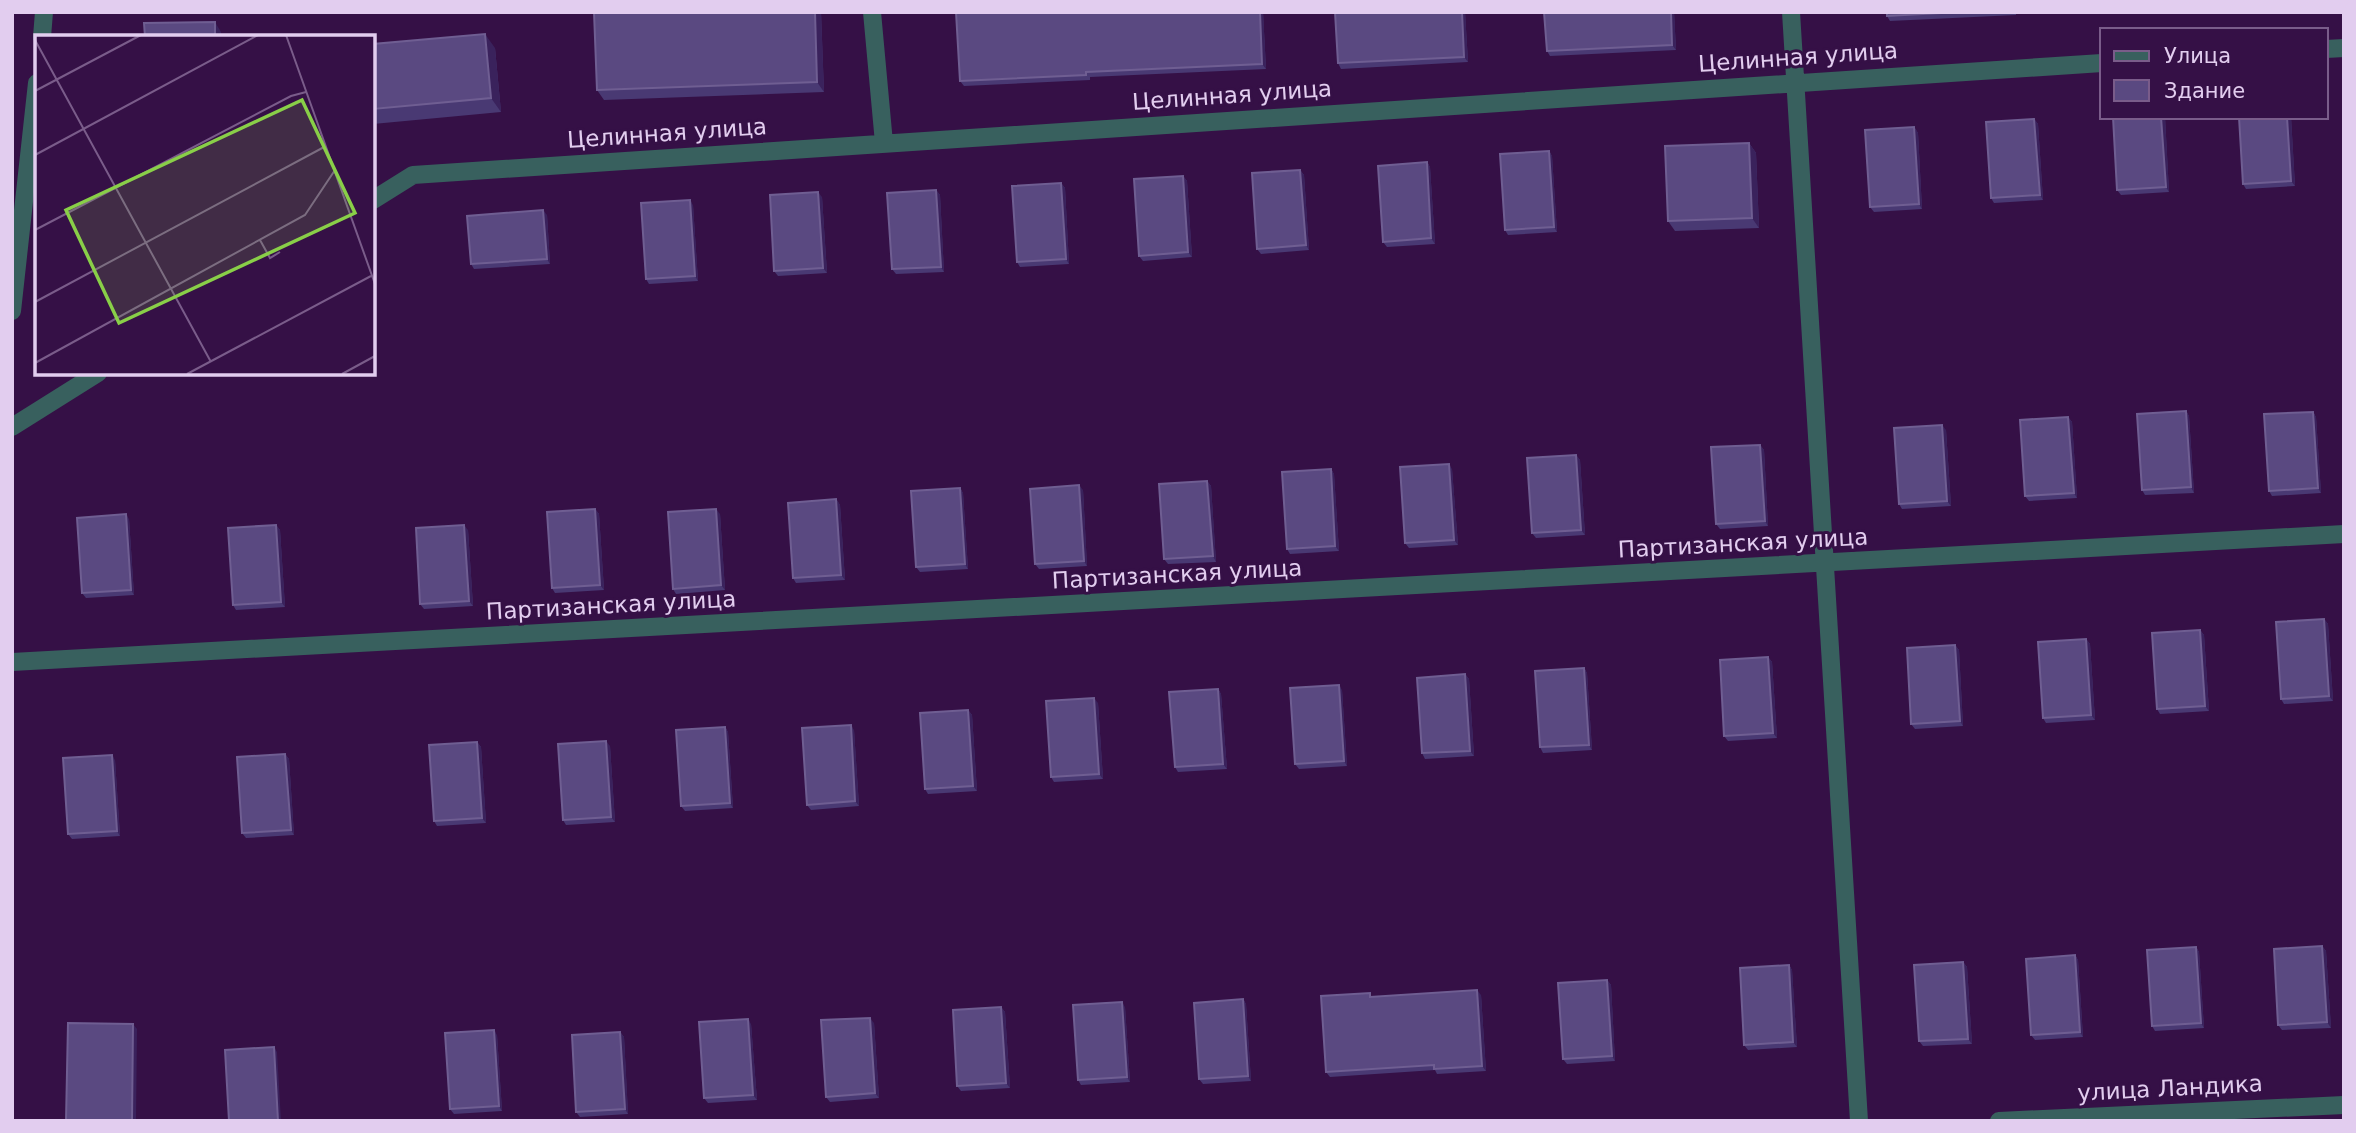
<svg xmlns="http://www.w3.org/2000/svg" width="2356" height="1133" viewBox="0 0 2356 1133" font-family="'DejaVu Sans',sans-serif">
<rect width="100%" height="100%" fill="#351046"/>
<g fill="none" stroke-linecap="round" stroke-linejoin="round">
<path stroke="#38605e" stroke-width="18" d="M872 12 884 143
M1791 12 1859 1121
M42 37 44 12
M2326 49 2344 48
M373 200 413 175 2102 63
M12 311 37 83
M12 427 98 373
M12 662 2344 534
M1999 1121 2344 1105"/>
</g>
<path fill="#493973" d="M821 12 824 92 604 100 597 90Z
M1263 12 1266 69 1090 77V80L964 86 960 81Z
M1335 12H1465L1468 62 1341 69 1338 63Z
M1544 12H1674L1676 50 1550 56 1547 51Z
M1887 12H2016V15L1890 21 1887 16Z
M373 44 495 48 501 112 373 124Z
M2113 117H2165L2169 192 2121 195 2117 190Z
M2291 117 2295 186 2246 189 2243 184Z
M2034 119 2038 124 2043 200 1994 203 1991 198Z
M1914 127 1918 133 1922 209 1874 212 1870 207Z
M1749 143 1756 153 1759 228 1675 231 1668 221Z
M1549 151 1552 156 1557 232 1508 235 1505 230Z
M1427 162 1430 167 1435 244 1387 247 1383 242Z
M1300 170 1304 175 1309 250 1261 254 1257 249Z
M1183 176 1187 181 1192 257 1143 261 1139 256Z
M1061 183 1065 188 1069 264 1020 267 1017 262Z
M936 190 940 195 944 272 896 274 892 269Z
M822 197 827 273 778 276 774 271Z
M693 205 698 281 649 284 646 279Z
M547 215 550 264 474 269 471 264Z
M2186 411 2189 416 2194 493 2145 495 2142 490Z
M2313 412 2316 417 2321 493 2272 496 2269 491Z
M2068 417 2072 422 2077 498 2029 501 2025 496Z
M1946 430 1951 506 1902 509 1899 504Z
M1760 445 1764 450 1768 526 1720 529 1716 524Z
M1576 455 1580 460 1585 535 1536 538 1532 533Z
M1331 469 1334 474 1339 551 1290 554 1287 549Z
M1452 469 1458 545 1409 548 1405 543Z
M1207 481 1211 486 1216 562 1168 564 1164 559Z
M960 488 963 493 968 569 920 572 916 567Z
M1083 490 1087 566 1039 569 1035 564Z
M836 499 840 505 845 580 796 583 793 578Z
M595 509 599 514 604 590 555 593 552 588Z
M720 514 725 590 676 594 673 589Z
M129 519 134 595 86 598 82 593Z
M276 525 280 530 285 607 236 610 233 605Z
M468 530 473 606 424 609 420 604Z
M2324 619 2328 624 2333 701 2284 704 2281 699Z
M2200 630 2204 635 2209 711 2160 714 2157 709Z
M2086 639 2090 644 2095 720 2046 723 2043 718Z
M1955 645 1959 650 1963 726 1915 729 1911 724Z
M1768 657 1772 662 1777 738 1728 741 1724 736Z
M1584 668 1587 673 1592 750 1543 753 1540 747Z
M1465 674 1469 679 1474 756 1425 759 1422 753Z
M1218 689 1221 694 1227 769 1178 772 1175 767Z
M1342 690 1347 766 1299 769 1295 764Z
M1098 703 1103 779 1054 782 1051 777Z
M968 710 972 715 977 791 928 794 925 789Z
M725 727 728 732 733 808 685 811 681 806Z
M854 730 859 806 811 810 807 805Z
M477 742 481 747 486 823 437 826 434 821Z
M610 746 615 822 566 825 563 820Z
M285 754 289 759 294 835 246 838 242 833Z
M115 760 120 836 72 839 68 834Z
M2322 946 2326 951 2331 1028 2282 1030 2278 1025Z
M2196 947 2199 952 2204 1028 2155 1031 2152 1026Z
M2075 955 2078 960 2083 1037 2035 1040 2031 1035Z
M1963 962 1967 967 1972 1044 1923 1046 1919 1041Z
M1789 965 1792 970 1797 1047 1748 1050 1744 1045Z
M1607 980 1611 985 1615 1061 1567 1064 1563 1059Z
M1481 995 1486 1071 1437 1074 1435 1070 1330 1077 1326 1072 1372 996Z
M1243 999 1246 1004 1251 1081 1203 1084 1199 1079Z
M1001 1007 1005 1012 1010 1088 961 1091 957 1086Z
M1125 1007 1130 1082 1081 1085 1078 1080Z
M874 1023 879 1098 830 1102 826 1097Z
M751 1024 757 1100 708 1103 704 1098Z
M620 1032 624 1037 628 1114 580 1117 576 1112Z
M497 1035 502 1111 454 1114 450 1109Z"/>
<path fill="#3a225c" d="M815 12H821L824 92 817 82Z
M1260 12H1263L1266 69 1262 64Z
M1462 12H1465L1468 62 1464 57Z
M1671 12H1674L1676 50 1672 45Z
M215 22 221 32V37H215Z
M485 34 495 48 501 112 491 98Z
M2161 117H2165L2169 192 2166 187Z
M2287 117H2291L2295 186 2291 181Z
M2034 119 2038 124 2043 200 2040 195Z
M1914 127 1918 133 1922 209 1919 204Z
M1749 143 1756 153 1759 228 1752 218Z
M1549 151 1552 156 1557 232 1554 227Z
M1427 162 1430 167 1435 244 1431 238Z
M1300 170 1304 175 1309 250 1306 245Z
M1183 176 1187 181 1192 257 1188 252Z
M1061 183 1065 188 1069 264 1066 259Z
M936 190 940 195 944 272 941 267Z
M818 192 822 197 827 273 823 268Z
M690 200 693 205 698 281 695 276Z
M543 210 547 215 550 264 547 259Z
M2186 411 2189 416 2194 493 2191 487Z
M2313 412 2316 417 2321 493 2318 488Z
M2068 417 2072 422 2077 498 2074 493Z
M1942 425 1946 430 1951 506 1947 501Z
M1760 445 1764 450 1768 526 1765 521Z
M1576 455 1580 460 1585 535 1581 530Z
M1449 464 1452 469 1458 545 1454 540Z
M1331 469 1334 474 1339 551 1335 546Z
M1207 481 1211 486 1216 562 1213 556Z
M1079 485 1083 490 1087 566 1084 561Z
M960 488 963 493 968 569 965 564Z
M836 499 840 505 845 580 841 575Z
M595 509 599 514 604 590 600 585Z
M716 509 720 514 725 590 721 585Z
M126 514 129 519 134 595 131 590Z
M276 525 280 530 285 607 281 602Z
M464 525 468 530 473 606 469 601Z
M2324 619 2328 624 2333 701 2329 696Z
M2200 630 2204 635 2209 711 2205 706Z
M2086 639 2090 644 2095 720 2091 715Z
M1955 645 1959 650 1963 726 1960 721Z
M1768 657 1772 662 1777 738 1773 733Z
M1584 668 1587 673 1592 750 1589 745Z
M1465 674 1469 679 1474 756 1470 751Z
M1339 685 1342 690 1347 766 1344 761Z
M1218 689 1221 694 1227 769 1223 764Z
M1094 698 1098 703 1103 779 1099 774Z
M968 710 972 715 977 791 973 786Z
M851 725 854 730 859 806 855 801Z
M725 727 728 732 733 808 730 803Z
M606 741 610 746 615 822 611 817Z
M477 742 481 747 486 823 482 818Z
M285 754 289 759 294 835 291 830Z
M112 755 115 760 120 836 117 831Z
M2322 946 2326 951 2331 1028 2327 1022Z
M2196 947 2199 952 2204 1028 2201 1023Z
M2075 955 2078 960 2083 1037 2080 1032Z
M1963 962 1967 967 1972 1044 1968 1039Z
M1789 965 1792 970 1797 1047 1793 1042Z
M1607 980 1611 985 1615 1061 1612 1056Z
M1477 990 1481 995 1486 1071 1482 1066Z
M1243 999 1246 1004 1251 1081 1248 1076Z
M1122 1002 1125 1007 1130 1082 1127 1077Z
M1001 1007 1005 1012 1010 1088 1006 1083Z
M870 1018 874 1023 879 1098 875 1093Z
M748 1019 751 1024 757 1100 753 1095Z
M133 1024 137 1029 136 1121H132Z
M494 1030 497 1035 502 1111 499 1106Z
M620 1032 624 1037 628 1114 625 1109Z
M274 1047 277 1052 281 1121H278Z"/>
<path fill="#5a4981" stroke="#6f5e92" stroke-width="2" d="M594 12H815L817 82 597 90Z
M956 12H1260L1262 64 1086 72V75L960 81Z
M1335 12H1462L1464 57 1338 63Z
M1544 12H1671L1672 45 1547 51Z
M1887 12H1960L1887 16Z
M215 22V37H145L144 23Z
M485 34 491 98 373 109V44Z
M2113 117H2161L2166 187 2117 190Z
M2239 117H2287L2291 181 2243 184Z
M2034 119 2040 195 1991 198 1986 122Z
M1914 127 1919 204 1870 207 1865 130Z
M1749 143 1752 218 1668 221 1665 146Z
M1549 151 1554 227 1505 230 1500 154Z
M1427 162 1431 238 1383 242 1378 166Z
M1300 170 1306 245 1257 249 1252 173Z
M1183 176 1188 252 1139 256 1134 179Z
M1061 183 1066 259 1017 262 1012 186Z
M936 190 941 267 892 269 887 193Z
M818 192 823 268 774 271 770 195Z
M690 200 695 276 646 279 641 203Z
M543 210 547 259 471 264 467 216Z
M2186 411 2191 487 2142 490 2137 414Z
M2313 412 2318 488 2269 491 2264 414Z
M2068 417 2074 493 2025 496 2020 420Z
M1942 425 1947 501 1899 504 1894 428Z
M1760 445 1765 521 1716 524 1711 447Z
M1576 455 1581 530 1532 533 1527 458Z
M1449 464 1454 540 1405 543 1400 467Z
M1331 469 1335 546 1287 549 1282 472Z
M1207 481 1213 556 1164 559 1159 484Z
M1079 485 1084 561 1035 564 1030 489Z
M960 488 965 564 916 567 911 491Z
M836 499 841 575 793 578 788 503Z
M595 509 600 585 552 588 547 512Z
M716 509 721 585 673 589 668 512Z
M126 514 131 590 82 593 77 518Z
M276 525 281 602 233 605 228 528Z
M464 525 469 601 420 604 416 528Z
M2324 619 2329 696 2281 699 2276 622Z
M2200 630 2205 706 2157 709 2152 633Z
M2086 639 2091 715 2043 718 2038 642Z
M1955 645 1960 721 1911 724 1907 648Z
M1768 657 1773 733 1724 736 1720 660Z
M1584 668 1589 745 1540 747 1535 671Z
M1465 674 1470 751 1422 753 1417 678Z
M1339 685 1344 761 1295 764 1290 688Z
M1218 689 1223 764 1175 767 1169 692Z
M1094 698 1099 774 1051 777 1046 701Z
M968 710 973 786 925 789 920 713Z
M851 725 855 801 807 805 802 728Z
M725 727 730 803 681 806 676 730Z
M606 741 611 817 563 820 558 744Z
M477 742 482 818 434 821 429 745Z
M285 754 291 830 242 833 237 757Z
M112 755 117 831 68 834 63 758Z
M2322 946 2327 1022 2278 1025 2274 949Z
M2196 947 2201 1023 2152 1026 2147 950Z
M2075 955 2080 1032 2031 1035 2026 959Z
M1963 962 1968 1039 1919 1041 1914 965Z
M1789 965 1793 1042 1744 1045 1740 968Z
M1607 980 1612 1056 1563 1059 1558 983Z
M1477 990 1482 1066 1434 1069V1065L1326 1072 1321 996 1370 993V997Z
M1243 999 1248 1076 1199 1079 1194 1003Z
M1122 1002 1127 1077 1078 1080 1073 1005Z
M1001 1007 1006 1083 957 1086 953 1010Z
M870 1018 875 1093 826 1097 821 1020Z
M748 1019 753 1095 704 1098 699 1022Z
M68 1023 133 1024 132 1121H66Z
M494 1030 499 1106 450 1109 445 1033Z
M620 1032 625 1109 576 1112 572 1035Z
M274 1047 278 1121H229L225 1050Z"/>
<g text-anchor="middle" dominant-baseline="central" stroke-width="6" stroke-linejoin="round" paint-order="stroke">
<g font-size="23" fill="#e2cdef" stroke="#351046">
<text transform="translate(1798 57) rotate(-4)">Целинная улица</text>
<text transform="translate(1232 95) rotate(-4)">Целинная улица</text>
<text transform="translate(667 133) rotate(-4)">Целинная улица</text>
<text transform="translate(1743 543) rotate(-3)">Партизанская улица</text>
<text transform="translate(1177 574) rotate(-3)">Партизанская улица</text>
<text transform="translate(611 605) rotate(-3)">Партизанская улица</text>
<text transform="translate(2170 1088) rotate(-3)">улица Ландика</text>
</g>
</g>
<g transform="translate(35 35)">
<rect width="340" height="340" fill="#351046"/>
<path fill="none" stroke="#7a5c8a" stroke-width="2" d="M251 0 340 249M0 5 176 327M0 56 106 0M0 120 223 0M0 195 256 61 271 57M225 205 235 223 245 217M0 267 291 111M0 328 270 180 300 135M152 339 336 241M307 339 340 321"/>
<path fill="#89cf48" fill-opacity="0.15" stroke="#89cf48" stroke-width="3.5" d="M267 65 320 178 84 288 31 175Z"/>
<rect width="340" height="340" fill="none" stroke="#e2cdef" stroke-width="3.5"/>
</g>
<rect width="2356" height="1133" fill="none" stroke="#e2cdef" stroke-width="28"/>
<rect x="2100" y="28" width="228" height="91" fill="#351046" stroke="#7a5c8a" stroke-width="2"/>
<rect x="2114" y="51" width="35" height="10" fill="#38605e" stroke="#7a5c8a" stroke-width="2"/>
<text x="2164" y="63" font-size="21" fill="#e2cdef">Улица</text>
<rect x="2114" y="80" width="35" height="21" fill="#5a4981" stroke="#7a5c8a" stroke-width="2"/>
<text x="2164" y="98" font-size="21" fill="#e2cdef">Здание</text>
</svg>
